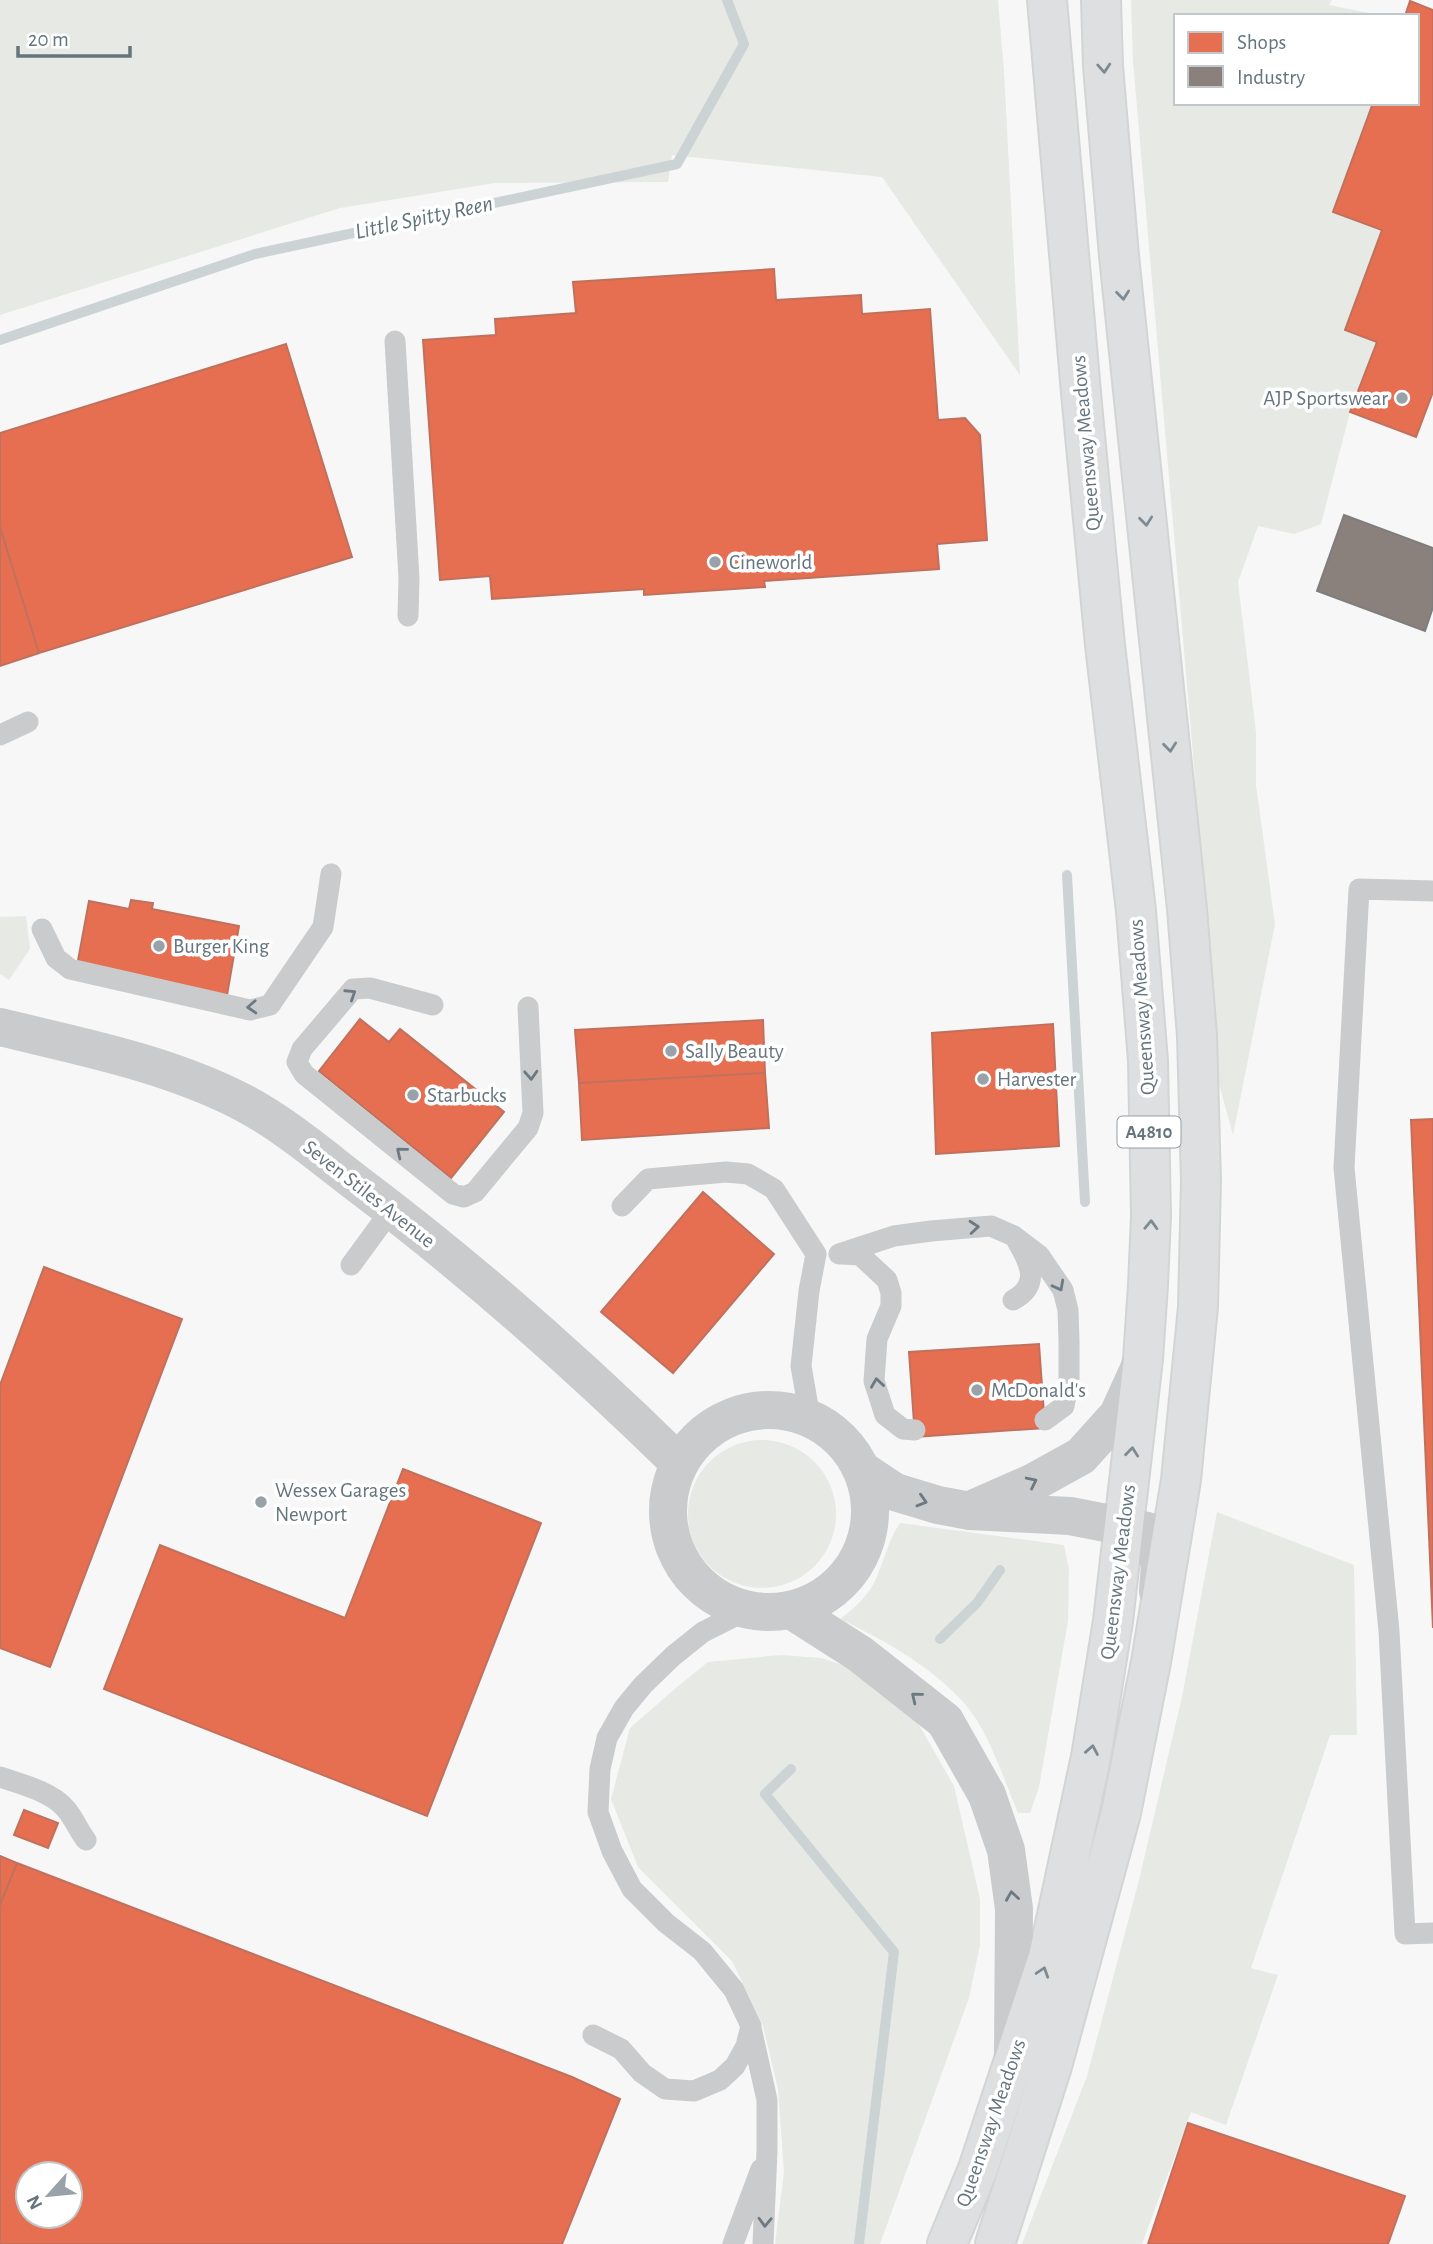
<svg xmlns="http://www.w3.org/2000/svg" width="1433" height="2244" viewBox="0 0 1433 2244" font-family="'Alegreya Sans',sans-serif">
<rect width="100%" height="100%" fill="#f7f7f7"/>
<path fill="#e6e9e4" d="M0 0H998L1004 72 1020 375 882 177 672 155 668 182 495 183 340 208 0 315Z
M1131 0H1332L1329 5 1384 16H1176V103H1373L1333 211 1382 230 1345 329 1377 342 1350 412 1321 524 1294 534 1258 526 1238 582 1256 732V785L1275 924 1233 1135 1213 1062 1194 766 1133 61Z
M26 916 30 949 9 980 0 974V917Z
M688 1514a74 74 0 1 1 148 0a74 74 0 1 1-148 0Z
M1217 1512 1354 1565 1357 1735H1330L1251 1968 1278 1975 1226 2125 1191 2112 1142 2244H1022L1087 2076 1139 1880 1182 1697Z
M900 1523 1064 1545 1069 1570 1068 1621 1039 1787 1030 1813H1018C1003 1778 989 1731 964 1703 931 1666 884 1640 840 1619 853 1609 866 1598 874 1583 884 1563 887 1542 900 1523Z
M781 1655 821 1658 864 1672 910 1709 954 1786 980 1899V1945L969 1998 880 2244H775L784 2172 778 2089 763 2026 732 1961 638 1867 611 1799 630 1728 677 1687 708 1662Z"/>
<path fill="#e76f51" stroke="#c0715e" stroke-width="2" fill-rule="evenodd" d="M1410 1 1433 10V392L1416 437 1350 412 1377 342 1345 330 1382 230 1333 212 1373 103H1417V16H1405Z
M774 269 776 300 861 295 862 314 930 309 938 420 965 418 980 435 987 540 937 544 939 569 764 581 765 587 644 595V589L492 599 490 576 440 580 423 340 496 335 495 319 576 313 573 282Z
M286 344 352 557 39 653 0 527V433Z
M0 527 39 653 0 666Z
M131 900 153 903 152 909 239 926 227 995 77 966 89 901 129 909Z
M360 1019 389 1042 400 1029 504 1112 451 1178 319 1071Z
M763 1020 765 1073 579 1083 575 1030Z
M1053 1024 1059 1146 936 1154 932 1033Z
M765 1073 769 1128 582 1140 579 1083Z
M1433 1119V1628L1411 1120Z
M703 1192 774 1254 673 1373 601 1312Z
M44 1267 182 1319 50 1667 0 1648V1385Z
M1039 1344 1045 1428 915 1437 909 1352Z
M403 1469 541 1523 427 1816 104 1689 160 1545 345 1618Z
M24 1810 58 1823 48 1848 14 1835Z
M0 1856 17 1863 0 1905Z
M17 1863 572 2077 620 2099 562 2244H0V1905ZM28 2174H70V2216H28Z
M1188 2123 1405 2196 1388 2244H1148Z"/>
<path fill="#8a817c" stroke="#7f7d7d" stroke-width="2" d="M1344 515 1433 548V607L1425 631 1317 591Z"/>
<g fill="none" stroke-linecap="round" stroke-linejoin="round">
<path stroke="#cbd3d5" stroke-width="10" d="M0 340 255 254 677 164 744 44 727 0
M1067 875 1085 1202
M940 1639 977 1603 1000 1570
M791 1769 765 1794 894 1952 859 2244"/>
<g stroke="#d3d4d4" stroke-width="42">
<path id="primary" d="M947 2244 978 2169 1048 1957 1091 1757 1113 1621 1143 1359 1148 1285 1151 1216 1148 1061 1136 911 1105 645 1082 404 1047 0
M995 2244 1052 2066 1121 1813 1151 1662 1181 1480 1198 1307 1201 1181 1197 1036 1187 909 1119 256 1103 66 1101 0"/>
</g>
<path stroke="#cacbcc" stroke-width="21" d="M395 341 409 578 408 616
M0 735 28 722
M1433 891 1359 889 1344 1168 1389 1631 1405 1934 1433 1933
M42 929 56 958 70 969 250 1010 270 1005 323 927 331 874
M433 1005 370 988 353 989 302 1049 297 1062 304 1074 453 1194 464 1197 475 1192 528 1128 533 1113 528 1007
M622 1206 648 1179 726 1172 748 1174 774 1189 816 1254 809 1291 801 1366 810 1418
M839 1254 894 1236 931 1231 991 1226 1014 1236 1039 1255 1063 1290 1068 1310 1069 1341V1379L1064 1406 1045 1420
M842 1254 860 1255 887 1280 891 1293V1306L877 1339 874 1381 885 1415 903 1429 915 1430
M351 1265 392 1209
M1013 1300C1041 1285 1030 1263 1017 1241
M0 1777C20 1784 50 1791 65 1808 73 1816 78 1830 86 1840
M751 2028 767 2100V2151L763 2244
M593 2035 621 2049 642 2073 665 2089 694 2091 720 2080 735 2066 746 2046 751 2026 734 1990 702 1951 666 1923 632 1889 612 1851 598 1812 600 1769 607 1738 624 1708 643 1685 673 1656 703 1632 747 1610
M733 2244 761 2169"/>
<path stroke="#cacbcc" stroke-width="38" d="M0 1027C82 1047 166 1063 242 1102 284 1124 321 1156 359 1185 472 1270 578 1364 679 1463
M668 1511a101 101 0 1 1 202 0a101 101 0 1 1-202 0Z
M862 1470 895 1492 938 1505 970 1511 1070 1516 1147 1531 1160 1564 1158 1591
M975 1508 1034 1482 1081 1456 1118 1415 1139 1369
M791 1610 860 1654 945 1721 987 1795 1006 1850 1014 1909 1013 2053"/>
<use href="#primary" stroke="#dedfe0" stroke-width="38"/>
</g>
<defs><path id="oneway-chevron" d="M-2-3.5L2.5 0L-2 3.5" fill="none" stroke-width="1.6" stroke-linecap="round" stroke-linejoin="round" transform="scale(1.75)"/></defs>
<g stroke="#7d8a92">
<use href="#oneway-chevron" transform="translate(1104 68) rotate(86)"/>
<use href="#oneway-chevron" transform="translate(1123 295) rotate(84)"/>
<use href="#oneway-chevron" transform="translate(1146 521) rotate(84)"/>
<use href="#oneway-chevron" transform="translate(1170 747) rotate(84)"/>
<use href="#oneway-chevron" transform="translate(1151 1225) rotate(-88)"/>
<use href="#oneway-chevron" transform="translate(1132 1452) rotate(-84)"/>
<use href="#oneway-chevron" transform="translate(1092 1750) rotate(-80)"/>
<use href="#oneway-chevron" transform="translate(1043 1972) rotate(-72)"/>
</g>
<g stroke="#6a7982">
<use href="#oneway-chevron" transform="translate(351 994) rotate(-33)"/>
<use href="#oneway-chevron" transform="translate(252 1007) rotate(177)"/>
<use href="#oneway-chevron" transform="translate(531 1075) rotate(87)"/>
<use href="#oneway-chevron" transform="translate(401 1152) rotate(-141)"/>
<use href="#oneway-chevron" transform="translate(974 1227) rotate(-5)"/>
<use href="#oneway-chevron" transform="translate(1059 1286) rotate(62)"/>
<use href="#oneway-chevron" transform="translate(877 1383) rotate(-98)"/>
<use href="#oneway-chevron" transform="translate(1032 1482) rotate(-26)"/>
<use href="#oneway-chevron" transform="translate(922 1501) rotate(17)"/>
<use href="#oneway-chevron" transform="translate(916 1697) rotate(-141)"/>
<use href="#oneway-chevron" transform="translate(1012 1896) rotate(-98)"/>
<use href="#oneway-chevron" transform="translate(765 2222) rotate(92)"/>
</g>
<g fill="#98a2a8" stroke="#fff" stroke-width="2.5">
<circle cx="1402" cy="398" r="7"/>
<circle cx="715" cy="562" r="7"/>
<circle cx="159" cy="946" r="7"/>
<circle cx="671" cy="1051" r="7"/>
<circle cx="983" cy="1079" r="7"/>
<circle cx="413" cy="1095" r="7"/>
<circle cx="977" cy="1390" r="7"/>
<circle cx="261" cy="1502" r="7"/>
</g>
<g text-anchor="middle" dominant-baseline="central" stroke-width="7" stroke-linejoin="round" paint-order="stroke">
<rect fill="#fff" stroke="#939ea5" stroke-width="2" x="1117.5" y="1116.5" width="63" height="31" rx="5"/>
<g font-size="19" font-weight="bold" fill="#65757e">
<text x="1149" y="1132">A4810</text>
</g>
<g font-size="21" fill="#65757e" stroke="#fff" text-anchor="start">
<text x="1388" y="398" text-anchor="end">AJP Sportswear</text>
<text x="729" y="562">Cineworld</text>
<text x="173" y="946">Burger King</text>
<text x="685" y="1051">Sally Beauty</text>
<text x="997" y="1079">Harvester</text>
<text x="427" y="1095">Starbucks</text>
<text x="991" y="1390">McDonald's</text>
<text x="275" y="1490">Wessex Garages<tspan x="275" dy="24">Newport</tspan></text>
</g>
<g font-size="21" fill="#65757e" stroke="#fff">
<text transform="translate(1086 443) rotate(-95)">Queensway Meadows</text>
<text transform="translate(1142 1007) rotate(-94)">Queensway Meadows</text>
<text transform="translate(369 1194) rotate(38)">Seven Stiles Avenue</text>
<text transform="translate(1118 1572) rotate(-83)">Queensway Meadows</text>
<text transform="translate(991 2123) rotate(-71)">Queensway Meadows</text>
</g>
<g font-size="23" font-style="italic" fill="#607478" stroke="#fff">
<text transform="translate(424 218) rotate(-12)">Little Spitty Reen</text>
</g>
</g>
<rect x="1174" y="14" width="245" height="91" fill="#ffffff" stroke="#c1c8cb" stroke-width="2"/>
<rect x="1188" y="32" width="35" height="21" fill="#e76f51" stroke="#c1c8cb" stroke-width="2"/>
<text x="1237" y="49" font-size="21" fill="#65757e">Shops</text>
<rect x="1188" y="66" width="35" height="21" fill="#8a817c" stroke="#c1c8cb" stroke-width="2"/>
<text x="1237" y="84" font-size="21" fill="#65757e">Industry</text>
<g transform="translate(49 2195) rotate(243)"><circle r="33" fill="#ffffff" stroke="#c1c8cb" stroke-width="2"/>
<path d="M0-5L12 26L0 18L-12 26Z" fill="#98a2a8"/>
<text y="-10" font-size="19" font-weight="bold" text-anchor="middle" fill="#65757e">N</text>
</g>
<path d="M18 46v10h112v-10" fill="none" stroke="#65757e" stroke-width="3.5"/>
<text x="28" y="46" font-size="21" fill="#65757e" stroke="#ffffff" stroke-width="5" paint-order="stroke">20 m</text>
</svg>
